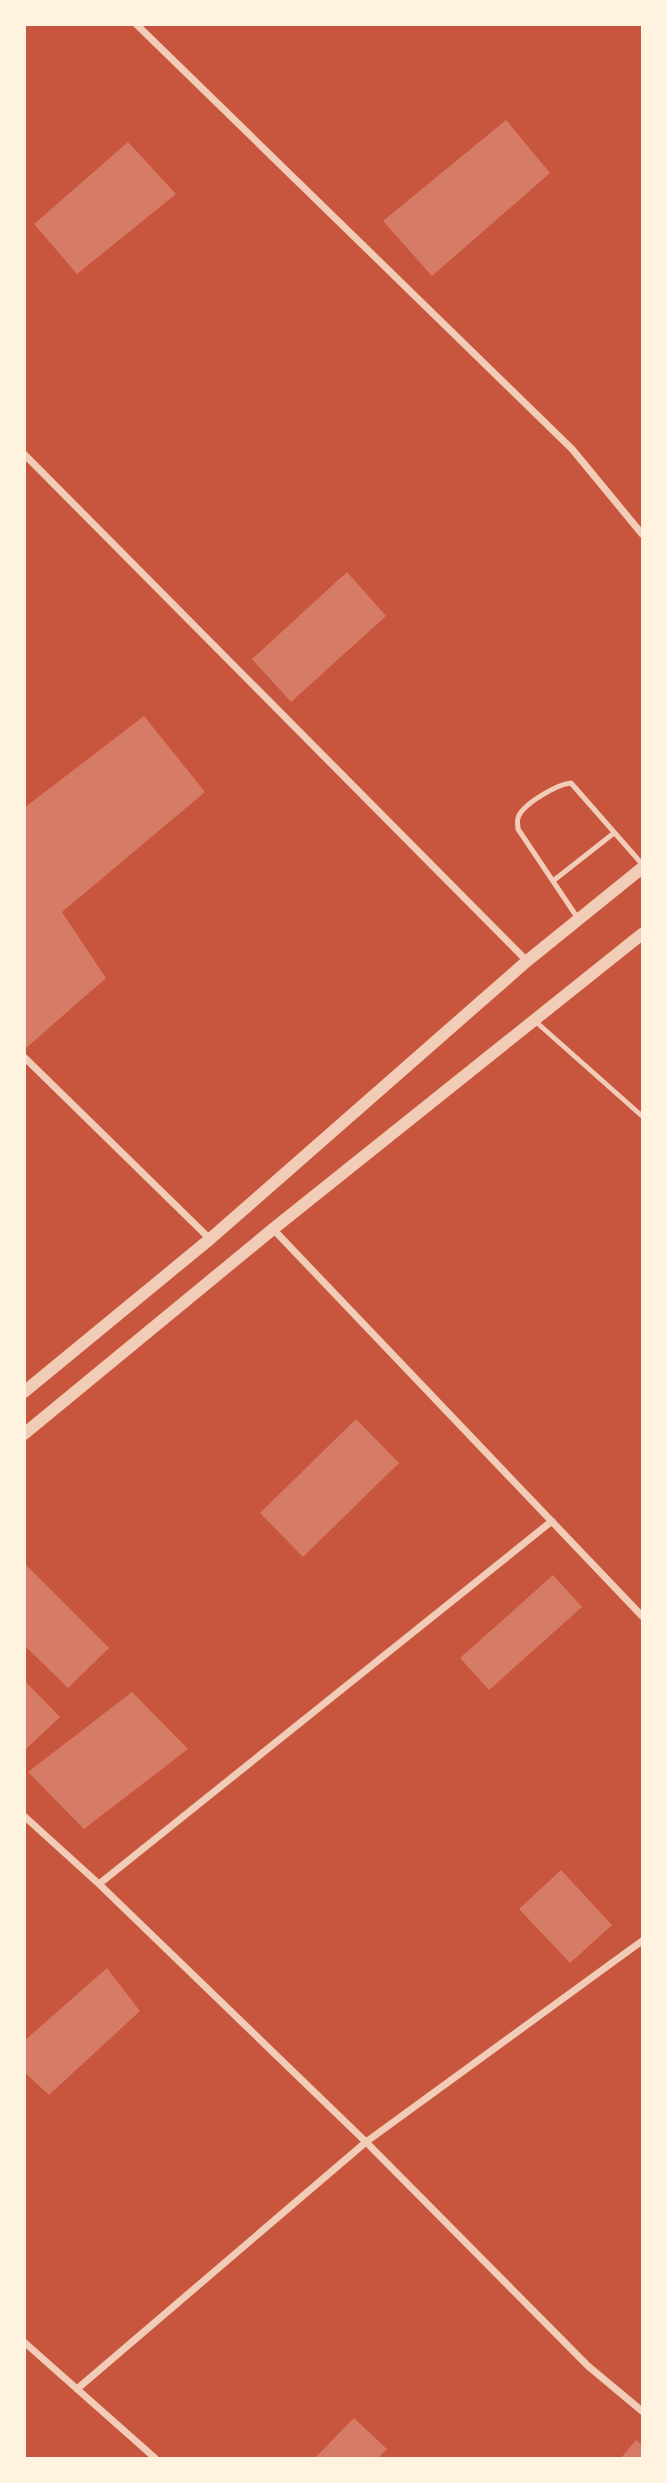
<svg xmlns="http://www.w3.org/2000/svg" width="667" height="2483" viewBox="0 0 667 2483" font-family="Arial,sans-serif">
<rect width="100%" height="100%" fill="#c8553d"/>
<path fill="#d67c66" d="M506 120 550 173 432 276 383 221Z
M128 142 176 194 77 274 34 224Z
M347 572 386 616 291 702 252 659Z
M144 716 205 792 62 912 106 978 26 1048 24 808Z
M356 1419 399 1463 303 1557 260 1513Z
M24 1563 109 1648 68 1688 24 1645Z
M553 1575 582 1607 489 1690 460 1658Z
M24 1680 60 1717 24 1751Z
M132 1692 188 1749 84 1829 28 1772Z
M561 1870 612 1925 570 1963 519 1909Z
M107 1968 140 2011 49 2095 24 2072V2041Z
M354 2418 387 2449 378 2458H315Z
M636 2440 642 2445V2458H621Z"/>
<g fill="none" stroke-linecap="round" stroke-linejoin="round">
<path stroke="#f1ccb7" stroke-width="5" d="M553 881 614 833
M579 920 518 829C518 827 517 820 518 818 522 804 558 784 571 783L642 864
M535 1021 642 1116"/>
<path stroke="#f1ccb7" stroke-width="7" d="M136 24 572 449 642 534
M24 454 527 961
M24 1057 210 1239
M273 1229 642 1616
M24 1816 99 1884 366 2142 588 2366 642 2411
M99 1884 552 1521
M24 2342 155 2458
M77 2389 366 2142 642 1941"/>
<path stroke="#f1ccb7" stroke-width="12" d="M24 1392 210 1239 527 961 642 868
M24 1434 273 1229 642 934"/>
</g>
<rect width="667" height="2483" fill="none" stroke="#fff3e0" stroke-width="52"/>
</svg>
